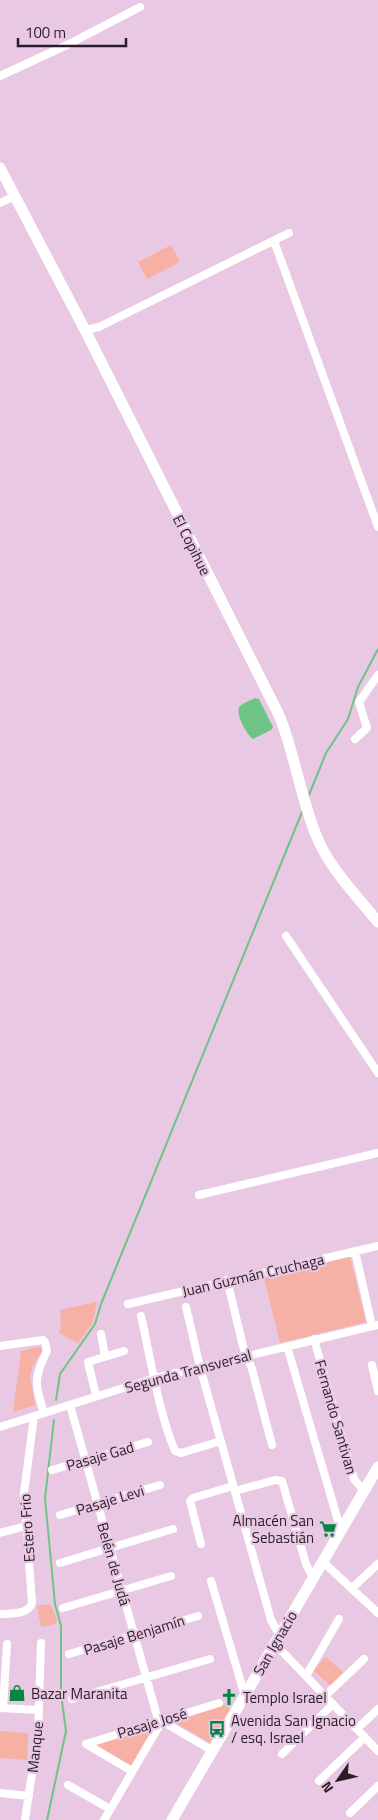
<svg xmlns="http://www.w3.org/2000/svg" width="378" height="1820" viewBox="0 0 378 1820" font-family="'Titillium Web',sans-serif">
<rect width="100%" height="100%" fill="#e8c8e3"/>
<path fill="#f6b1a4" d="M171 245 180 262 147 279 138 262Z
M350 1257 366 1322 280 1343 264 1278Z
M97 1302 93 1322 78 1343 59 1333 61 1328 60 1310Z
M38 1347 41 1348 42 1352 33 1365 30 1377 35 1405 30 1407 13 1412 21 1351Z
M50 1604 57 1620 56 1624 41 1627 37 1606Z
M326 1657 344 1673 332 1687 313 1670Z
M219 1702 232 1710 212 1744 172 1721Z
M158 1726 133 1767 93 1743Z
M0 1731 28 1733 27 1760 0 1758Z"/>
<path fill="#6dc484" d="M255 698 259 699 273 727 271 730 253 739C247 735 234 713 240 706 243 703 251 700 255 698Z"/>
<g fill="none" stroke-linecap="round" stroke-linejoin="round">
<path stroke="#6dc484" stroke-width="2" d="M309 795 326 753 348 719 358 687 378 649
M56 1400 60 1374 95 1324 101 1304 302 812
M47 1820 66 1731 61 1694V1626L55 1604 45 1498 54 1420"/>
<path stroke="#fff" stroke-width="8" d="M0 76 67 45 140 7
M0 203 15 196
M274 241 378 527
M85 330 99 327 289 233
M355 739 367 728 359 702 378 675
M286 936 378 1073
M199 1195 378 1153
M355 1251 372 1326
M227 1280 243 1346 252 1369 272 1445
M128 1304 378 1246
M186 1307 200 1367 271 1620 280 1636
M141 1316C151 1359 158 1411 175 1451L181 1453 221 1441
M101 1334 105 1356
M314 1339 354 1479 364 1491
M0 1346 43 1340 45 1342 47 1351C33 1378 35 1385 44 1413
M287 1346 341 1531
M372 1365 378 1391
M96 1395 88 1362 124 1351
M70 1405 157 1716 160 1720 213 1751
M0 1427 155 1378 378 1325
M52 1470 148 1442
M235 1491 275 1480 282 1481 306 1564 313 1578
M60 1515 160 1485
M0 1533 26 1526
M201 1544 190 1501 193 1498 233 1486
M322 1561 378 1613
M60 1563 173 1529
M211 1581 245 1696
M352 1588 378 1564
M63 1608 171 1576
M0 1614C11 1613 28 1615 32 1603L24 1493 34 1416
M275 1644 378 1751
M69 1654 198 1616
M306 1676 339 1619
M325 1696 364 1659
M72 1699 210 1659
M0 1708 39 1710
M3 1708 7 1644
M357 1729 378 1709
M86 1744 219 1703
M86 1744 132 1771
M282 1754 333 1704
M319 1781 365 1737
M68 1785 110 1809
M0 1793 29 1796
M350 1813 378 1786
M25 1820 38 1733 41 1643
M104 1820 162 1721"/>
<path stroke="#fff" stroke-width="11" d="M0 168 85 330 279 715C295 754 300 796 316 835 329 868 356 895 378 922
M172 1820 378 1467"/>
</g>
<defs>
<g id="supermarket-bare" transform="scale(1.35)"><path d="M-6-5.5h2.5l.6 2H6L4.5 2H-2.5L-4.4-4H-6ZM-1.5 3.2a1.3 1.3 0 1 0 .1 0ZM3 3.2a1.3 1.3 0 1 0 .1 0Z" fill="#068640" stroke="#e8c8e3" stroke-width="2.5" paint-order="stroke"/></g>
<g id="shop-bare" transform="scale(1.35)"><path d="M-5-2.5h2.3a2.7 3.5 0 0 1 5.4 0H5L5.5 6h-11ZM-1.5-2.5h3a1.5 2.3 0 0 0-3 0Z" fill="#068640" stroke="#e8c8e3" stroke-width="2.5" paint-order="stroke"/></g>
<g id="church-bare" transform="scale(1.35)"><path d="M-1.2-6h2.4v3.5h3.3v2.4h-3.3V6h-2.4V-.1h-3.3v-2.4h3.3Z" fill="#068640" stroke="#e8c8e3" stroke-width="2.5" paint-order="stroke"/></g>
<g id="bus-bare" transform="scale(1.35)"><path d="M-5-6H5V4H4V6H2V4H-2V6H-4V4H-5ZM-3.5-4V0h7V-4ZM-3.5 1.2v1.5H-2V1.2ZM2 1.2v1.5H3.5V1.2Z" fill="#068640" stroke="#e8c8e3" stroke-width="2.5" paint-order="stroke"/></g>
</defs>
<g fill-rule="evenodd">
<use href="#supermarket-bare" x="328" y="1529"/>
<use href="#shop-bare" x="17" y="1693"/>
<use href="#church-bare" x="229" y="1697"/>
<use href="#bus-bare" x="217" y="1729"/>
</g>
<g text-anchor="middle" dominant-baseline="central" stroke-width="4.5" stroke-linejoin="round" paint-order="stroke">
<g font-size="15" fill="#291e28" stroke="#e8c8e3">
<text transform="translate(192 545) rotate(63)">El Copihue</text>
<text transform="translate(253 1275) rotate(-13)">Juan Guzmán Cruchaga</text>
<text transform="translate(188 1371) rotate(-15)">Segunda Transversal</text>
<text transform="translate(336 1417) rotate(74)">Fernando Santivan</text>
<text transform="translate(100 1456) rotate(-16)">Pasaje Gad</text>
<text transform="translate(110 1500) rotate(-17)">Pasaje Levi</text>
<text transform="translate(27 1528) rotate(-94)">Estero Frio</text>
<text transform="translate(114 1564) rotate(74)">Belén de Judá</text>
<text transform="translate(134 1635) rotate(-17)">Pasaje Benjamín</text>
<text transform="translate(275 1643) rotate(-60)">San Ignacio</text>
<text transform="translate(152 1723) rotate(-17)">Pasaje José</text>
<text transform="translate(35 1747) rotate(-84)">Manque</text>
</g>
<g font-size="15" fill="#291e28" stroke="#e8c8e3" text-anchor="start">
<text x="314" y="1520" text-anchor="end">Almacén San<tspan x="314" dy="17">Sebastián</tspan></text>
<text x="31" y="1693">Bazar Maranita</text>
<text x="243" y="1697">Templo Israel</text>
<text x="231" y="1720">Avenida San Ignacio<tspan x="231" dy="17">/ esq. Israel</tspan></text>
</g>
</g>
<g transform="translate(338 1780) rotate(236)" stroke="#e8c8e3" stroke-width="4" paint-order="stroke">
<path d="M0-4L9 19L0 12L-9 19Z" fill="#291e28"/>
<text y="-8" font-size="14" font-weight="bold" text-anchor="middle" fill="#291e28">N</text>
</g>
<path d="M18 38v8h108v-8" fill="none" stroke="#291e28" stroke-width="2.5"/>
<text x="25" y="38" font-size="15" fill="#291e28" stroke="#e8c8e3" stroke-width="4" paint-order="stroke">100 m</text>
</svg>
